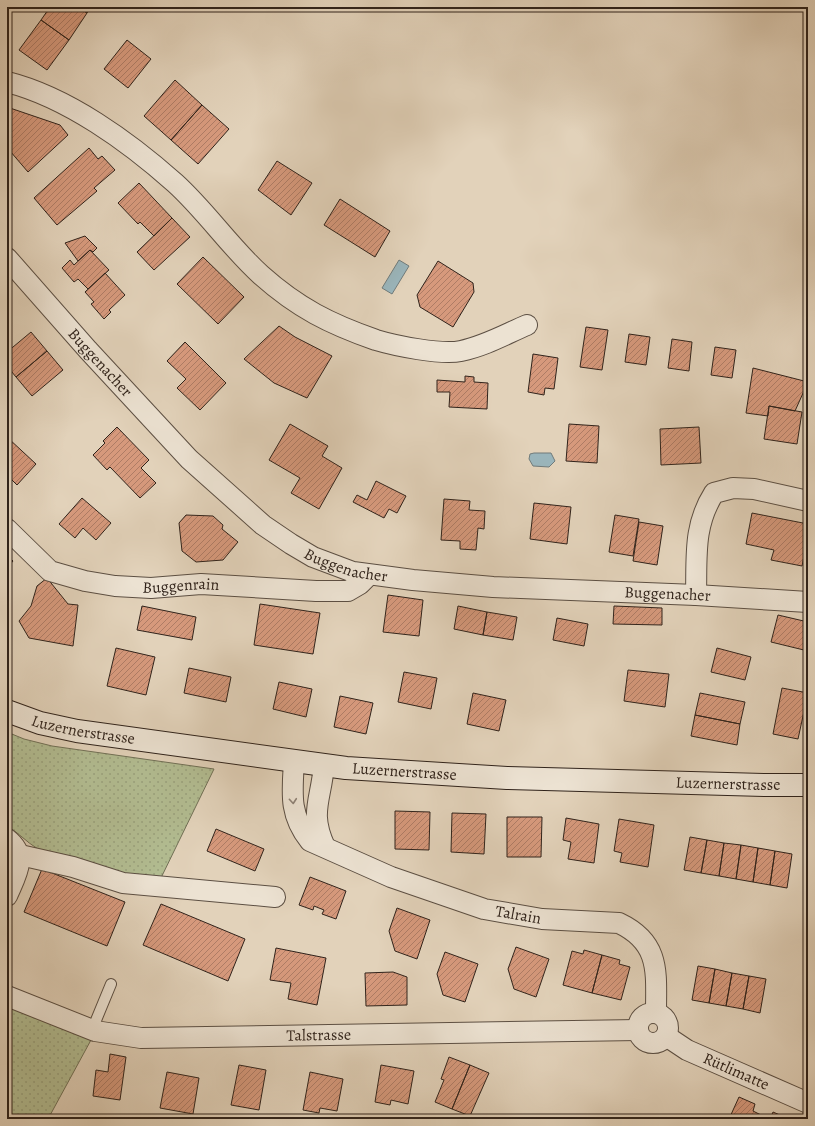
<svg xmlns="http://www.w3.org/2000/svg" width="815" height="1126" viewBox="0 0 815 1126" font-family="Alegreya,serif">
<defs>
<pattern id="grass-dots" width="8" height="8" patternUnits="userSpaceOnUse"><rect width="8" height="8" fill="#b2bc91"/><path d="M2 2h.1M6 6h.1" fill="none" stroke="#99a17c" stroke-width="1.8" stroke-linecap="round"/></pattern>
<pattern id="building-hatch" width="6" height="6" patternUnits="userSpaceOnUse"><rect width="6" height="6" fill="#d6997c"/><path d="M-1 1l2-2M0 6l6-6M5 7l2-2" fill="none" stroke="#ae7c65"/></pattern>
</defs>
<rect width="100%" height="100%" fill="#e2d2ba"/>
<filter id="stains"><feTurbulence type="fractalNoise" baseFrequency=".005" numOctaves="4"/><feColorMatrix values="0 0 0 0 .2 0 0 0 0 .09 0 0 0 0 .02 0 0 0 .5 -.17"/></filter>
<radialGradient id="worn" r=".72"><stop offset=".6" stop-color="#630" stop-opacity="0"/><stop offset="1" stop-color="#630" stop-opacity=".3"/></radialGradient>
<path fill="url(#grass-dots)" stroke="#717056" d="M7 732 24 739 52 746 214 769 159 882 136 879 38 849C26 842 18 832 7 826Z
M7 1006 91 1040 48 1119H7Z"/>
<path fill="#9ab5bb" stroke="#707b7b" d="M399 260 409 266 392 294 382 288Z
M534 453H551L555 461 549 467 533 466 529 459 530 454Z"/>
<path fill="url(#building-hatch)" stroke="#30231b" d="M50 7H78L87 13 69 40 41 20Z
M78 7H92L87 13Z
M41 20 69 40 47 70 19 50Z
M127 40 151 59 128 88 104 69Z
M175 80 202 105 171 140 144 116Z
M202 105 229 129 198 164 171 140Z
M7 107 60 125 68 135 28 172 10 151 7 155Z
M89 148 98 159 102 156 115 170 94 188 97 191 57 225 34 198Z
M277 161 312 183 291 215 258 190Z
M139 183 172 218 154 236 140 222 138 224 118 203Z
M340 199 390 231 375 257 324 225Z
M172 218 190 237 154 270 137 252Z
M85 236 97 248 93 252 90 250 78 261 65 243Z
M90 250 109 270 88 289 78 279 74 282 62 268 70 260 74 265Z
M203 257 244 297 218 324 177 284Z
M438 261 473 283 474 292 453 327 420 307 417 295Z
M105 273 125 295 109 310 111 312 104 319 91 304 94 302 85 292Z
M279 326 295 337 332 356 307 398 274 383 244 359Z
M586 327 608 330 602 370 580 367Z
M31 332 47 351 16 377 7 366V352Z
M629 334 650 337 646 365 625 362Z
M672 339 692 342 689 371 668 368Z
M185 342 226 383 200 410 177 388 186 379 167 361Z
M715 347 736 350 732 378 711 375Z
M47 351 63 370 32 396 16 377Z
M533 354 558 358 554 389 545 388 544 395 528 392Z
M753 368 808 382 795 411 769 406 768 416 746 413Z
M465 376 474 377V382L488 383 487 409 449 407 450 392H437V380L465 382Z
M769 406 802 412 797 444 764 439Z
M290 424 328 446 322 456 342 468 319 509 291 493 300 478 269 460Z
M569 424 599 426 597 463 566 461Z
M117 427 149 460 141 468 156 483 140 498 110 467 107 470 93 455 105 443 103 441Z
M699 427 701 463 661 465 660 429Z
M8 438 36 464 17 485 7 475Z
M376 481 406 496 397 513 389 509 384 518 353 502 357 495 367 500Z
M82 498 111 523 96 540 83 528 75 538 59 524Z
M444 499 470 501 469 510 485 511 484 529 478 528 476 550 460 549V541L441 540Z
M534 503 571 507 567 544 530 539Z
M752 513 808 524V536L802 566 771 560 774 550 746 544Z
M186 515 213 516 223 525 222 529 238 542 223 560 196 562 182 551 179 523Z
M615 515 639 519 633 556 609 552Z
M639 522 663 526 657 565 633 561Z
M7 555 13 561 7 568Z
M47 578 68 604 78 605 73 646 29 638 19 621 31 606 37 586Z
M388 595 423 600 419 636 383 632Z
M260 604 320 613 313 654 254 645Z
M142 606 196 617 192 640 137 630Z
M458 606 487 612 483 635 454 629Z
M614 606 662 608V625L613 624Z
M487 612 517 617 513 640 483 635Z
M778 615 808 622V651L771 642Z
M557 618 588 624 584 646 553 640Z
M116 648 155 657 146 695 107 686Z
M717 648 751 657 745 680 711 672Z
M189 668 231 677 226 702 184 693Z
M628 670 669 674 665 707 624 701Z
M404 672 437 678 431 709 398 702Z
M279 682 312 689 306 717 273 709Z
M782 688 808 693 798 739 773 734Z
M473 693 506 700 499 731 467 724Z
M700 693 745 702 740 724 695 715Z
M340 696 373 703 366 734 334 727Z
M695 715 740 724 737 745 691 736Z
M395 811 430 812 429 850 395 849Z
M452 813 486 814 484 854 451 852Z
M507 817H542L541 857H507Z
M566 818 599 824 594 863 568 859 571 842 563 840Z
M619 819 654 825 648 867 620 862 622 853 614 851Z
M216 829 264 849 255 871 207 851Z
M690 837 707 840 701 873 684 870Z
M707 840 724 843 719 876 701 873Z
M724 843 741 845 736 879 719 876Z
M741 845 758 848 753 882 736 879Z
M758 848 775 851 770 885 753 882Z
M775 851 792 854 787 888 770 885Z
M42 869 125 902 107 946 24 912Z
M310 877 346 891 336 919 322 914 324 910 314 906 313 910 299 905Z
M161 904 245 939 228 981 143 945Z
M397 908 430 920 417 959 395 951 389 931Z
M516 947 549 959 536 997 514 989 508 969Z
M276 948 326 958 317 1005 288 999 291 983 270 980Z
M584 950 602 955 592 993 563 985 572 951 583 954Z
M445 952 478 964 465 1002 443 995 437 974Z
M602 955 620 960 619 964 630 967 621 1000 592 993Z
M698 966 715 969 709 1003 692 1000Z
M715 969 732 973 726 1006 709 1003Z
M393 972 407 977V1005L366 1006 365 973Z
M732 973 749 976 743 1009 726 1006Z
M749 976 766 979 760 1013 743 1009Z
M110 1054 126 1057 120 1100 93 1096 96 1070 108 1072Z
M449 1057 470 1065 452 1109 435 1102 444 1080 441 1079Z
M239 1065 266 1070 259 1110 231 1105Z
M381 1065 414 1071 408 1104 391 1100 390 1105 375 1102Z
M470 1065 489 1073 470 1116 452 1109Z
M167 1072 199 1078 193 1114 160 1108Z
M310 1072 343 1079 337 1111 320 1108 319 1113 303 1110Z
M739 1097 755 1104 753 1111 761 1115 760 1119H729Z
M773 1112 789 1119H770Z"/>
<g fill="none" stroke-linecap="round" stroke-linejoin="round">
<g stroke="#5c4f43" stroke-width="12">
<path id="service" d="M92 1030 111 984"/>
</g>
<g stroke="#5c4f43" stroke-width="22">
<g id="minor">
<path d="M7 82C67 97 129 142 175 183 206 211 230 247 261 275 298 308 330 324 376 340 396 346 441 355 461 351 485 346 506 334 527 325"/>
<path id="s1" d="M7 258 88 350 189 459 263 525 291 544 313 557 353 572 413 580 493 587 696 595 808 602"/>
<path id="s2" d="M7 529 50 571 85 581 115 586 151 588 201 584 316 591H348L360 584 369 575"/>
<path d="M696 595C697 557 693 526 714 493L733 488 754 489 808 501"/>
<path id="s3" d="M294 762C292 793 289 815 310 841L391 877 484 909 542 919 619 923C661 943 656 973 656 1012"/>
<path d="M324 765C321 801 309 812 325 847"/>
<path d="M7 839C29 856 16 875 7 896"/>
<path d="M20 855 73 867 123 883 275 897"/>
<path id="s4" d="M7 996 95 1031 141 1038 638 1030"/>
<circle cx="653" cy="1028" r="15"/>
<path id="s5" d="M666 1036 687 1050 808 1103"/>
</g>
</g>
<g stroke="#30231b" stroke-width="24">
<g id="secondary">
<path id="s6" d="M7 711 40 723 77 731 346 768 507 778 766 785H808"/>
</g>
</g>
<use href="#service" stroke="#ece2d2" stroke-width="10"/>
<use href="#minor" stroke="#ece2d2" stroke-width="20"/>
<use href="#secondary" stroke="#ece2d2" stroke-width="22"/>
</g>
<defs><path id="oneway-chevron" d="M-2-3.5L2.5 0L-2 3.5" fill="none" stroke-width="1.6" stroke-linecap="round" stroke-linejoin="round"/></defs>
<use stroke="#8e8276" href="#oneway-chevron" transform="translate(293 801) rotate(85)"/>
<g text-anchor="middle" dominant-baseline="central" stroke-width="3" stroke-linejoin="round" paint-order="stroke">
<g font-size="16" fill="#30231b" stroke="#ece2d2">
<text stroke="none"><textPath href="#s1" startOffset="140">Buggenacher</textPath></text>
<text stroke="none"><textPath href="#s1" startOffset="464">Buggenacher</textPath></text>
<text stroke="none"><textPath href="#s2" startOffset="193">Buggenrain</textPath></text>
<text stroke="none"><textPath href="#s1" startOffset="788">Buggenacher</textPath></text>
<text stroke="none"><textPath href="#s6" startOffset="79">Luzernerstrasse</textPath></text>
<text stroke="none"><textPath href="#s6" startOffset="403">Luzernerstrasse</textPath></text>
<text stroke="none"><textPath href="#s6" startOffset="727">Luzernerstrasse</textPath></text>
<text stroke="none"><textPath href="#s3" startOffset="305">Talrain</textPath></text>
<text stroke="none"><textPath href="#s4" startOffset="319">Talstrasse</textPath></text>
<text stroke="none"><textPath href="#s5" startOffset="79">Rütlimatte</textPath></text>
</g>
</g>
<rect width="815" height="1126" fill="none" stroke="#e2d2ba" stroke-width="24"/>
<rect x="8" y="8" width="799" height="1110" fill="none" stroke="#30231b" stroke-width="2"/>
<rect x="12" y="12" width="791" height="1102" fill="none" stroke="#30231b"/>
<rect width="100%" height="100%" filter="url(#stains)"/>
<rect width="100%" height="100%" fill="url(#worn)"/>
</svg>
